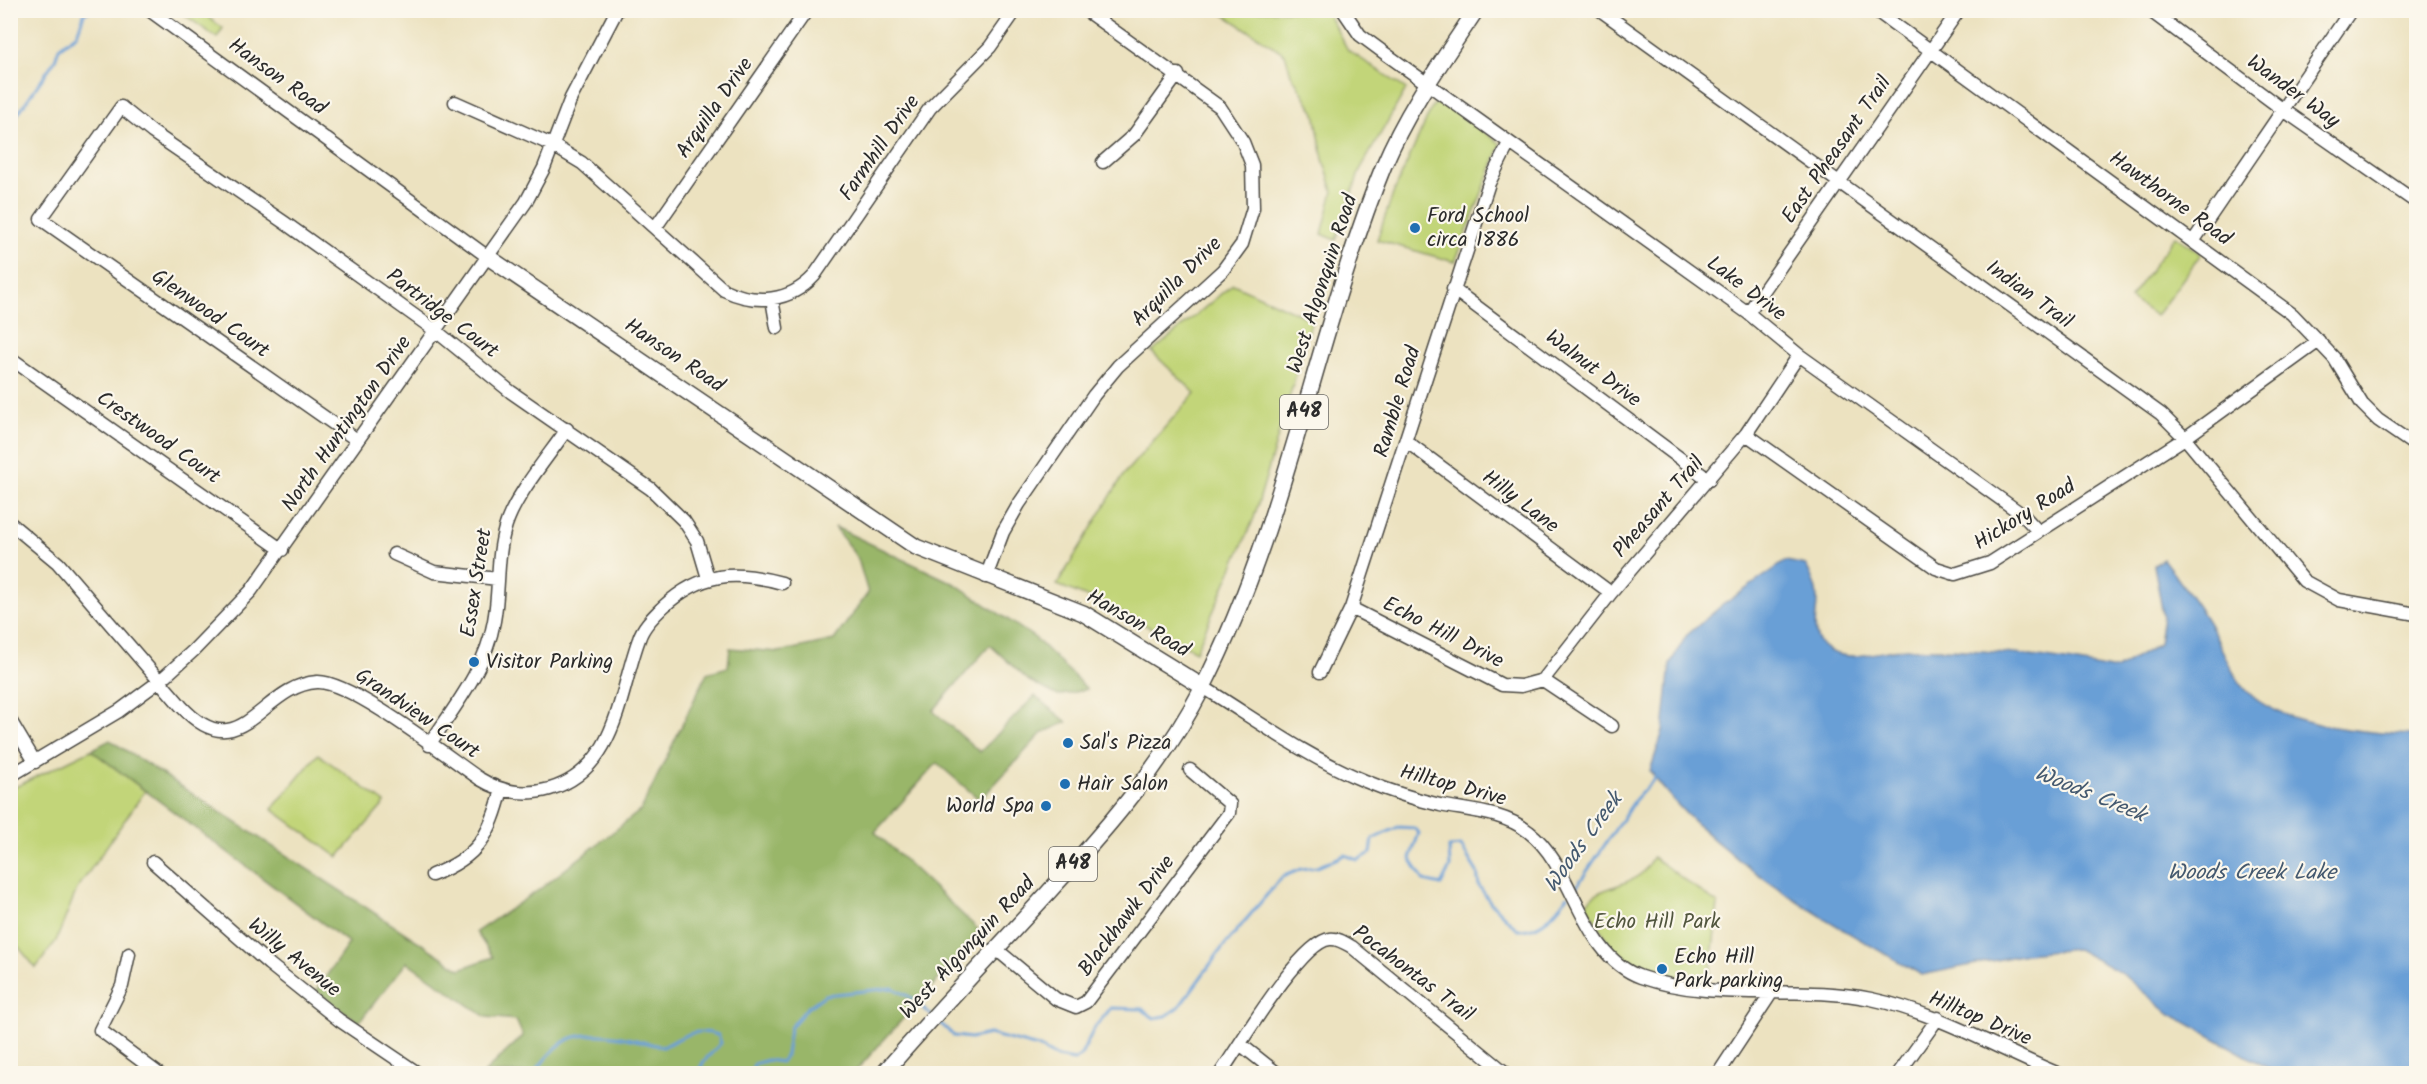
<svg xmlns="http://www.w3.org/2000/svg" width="2427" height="1084" viewBox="0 0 2427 1084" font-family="Kalam,sans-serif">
<rect width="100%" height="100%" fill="#fbf7ec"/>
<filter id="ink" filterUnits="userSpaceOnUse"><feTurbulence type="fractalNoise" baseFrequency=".0167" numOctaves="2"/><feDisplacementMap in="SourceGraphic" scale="12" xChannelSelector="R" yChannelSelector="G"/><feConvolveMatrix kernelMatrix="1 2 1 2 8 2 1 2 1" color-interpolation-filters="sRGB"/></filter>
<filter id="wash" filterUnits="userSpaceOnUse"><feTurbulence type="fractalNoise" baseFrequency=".008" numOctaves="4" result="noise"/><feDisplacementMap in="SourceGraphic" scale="24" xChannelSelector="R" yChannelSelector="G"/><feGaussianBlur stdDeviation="1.35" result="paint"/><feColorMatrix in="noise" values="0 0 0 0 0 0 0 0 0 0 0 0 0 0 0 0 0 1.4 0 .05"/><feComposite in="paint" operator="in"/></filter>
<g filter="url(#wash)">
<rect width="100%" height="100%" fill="#ece2c0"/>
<path fill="#c2d579" stroke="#768052" stroke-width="1.5" d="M179 11H209V18L223 28 217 38Z
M1218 11H1326L1348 50 1406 89 1360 170 1336 240 1322 234 1333 191 1323 159 1315 113 1291 74 1285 54Z
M1444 103 1501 144 1455 262 1377 240 1393 194 1433 105Z
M2175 236 2201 254 2156 316 2130 298Z
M1233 284 1312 320 1254 518 1196 651 1102 603 1057 585 1124 474 1195 393 1152 352Z
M91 750 145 791 77 889 56 941 36 968 11 938V789Z
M318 754 385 803 338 857 272 809Z
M1653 857 1718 904 1709 985 1636 970 1612 948 1586 904C1597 886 1625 888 1642 873 1646 869 1649 862 1653 857Z"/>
<path fill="#99b669" stroke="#62704a" stroke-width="1.5" d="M835 527 955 584 1035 638 1087 689 1058 696 1029 681 990 645 933 711 980 752 1035 696 1067 722 1042 733 980 800 937 763 875 832 981 932 854 1073H484L523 1036 516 1020 486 1017 407 962 359 1022 316 991 349 943 91 750 110 740 460 969 493 957 476 932 540 889 641 810 707 673 728 667 730 648 779 652 834 640 868 593 858 559Z"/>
<path fill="#699fd6" stroke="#4a6580" stroke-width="1.5" d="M2163 559C2178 579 2193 598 2206 619 2222 643 2228 673 2250 694 2283 726 2371 733 2416 735V1073H2277L2167 1012 2121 973 2077 949 2026 954 1922 975C1832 924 1709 856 1650 771L1663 731 1670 664 1686 636 1721 606 1786 561 1806 565C1810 573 1814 582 1816 590 1821 610 1805 636 1828 650 1852 664 1881 649 1905 649 1976 647 2046 656 2115 670L2159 644 2163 615 2154 565Z"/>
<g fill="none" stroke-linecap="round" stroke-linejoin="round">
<path stroke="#699fd6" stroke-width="3" d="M10 125 55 60 59 48 77 34 84 14 91 10
M1575 889 1635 800 1657 776
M938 1021 954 1036 971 1038 989 1034 1038 1047 1057 1057 1074 1060 1081 1055 1095 1027 1111 1008 1142 1009 1154 1018 1166 1016 1179 1007 1223 947 1282 877 1301 869 1317 867 1345 855 1358 860 1371 853 1373 839 1398 827 1414 828 1419 833 1410 858 1424 881 1441 885 1450 867 1449 847 1461 846 1477 872 1479 886 1491 903 1518 930C1543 930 1553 914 1568 896
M534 1074C543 1061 559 1041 575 1037 602 1030 637 1040 663 1047 684 1036 694 1027 718 1035L721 1043 704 1061 697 1074
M751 1074 754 1064 768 1060 781 1062 786 1055 790 1028 807 1008 825 995 893 988 912 998 931 1015"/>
</g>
</g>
<g filter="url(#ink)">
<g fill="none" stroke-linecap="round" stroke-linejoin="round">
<g stroke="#484641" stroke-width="15">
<path id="minor" d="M149 10 488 257
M1343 10 1360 35 1383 52 1748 313 1799 355 2023 515 2037 530
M1600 10 2161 414 2185 438 2304 581 2339 600 2416 614
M1875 10 2292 314 2334 358 2362 404 2378 420 2416 446
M2149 10 2282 109 2416 202
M455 102 552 145 582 163 724 290C756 305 790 302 814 276L930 108 990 47 1016 10
M1103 162 1134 135 1178 74
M655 228 807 10
M2194 240 2351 10
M1453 289 1709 480
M772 299 777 328
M1748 313 1959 10
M10 358 282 550
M1746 434 1936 568 1955 574 1990 563 2185 438 2319 341
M357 440 41 219 121 107 152 132 285 223 436 331 511 392 651 489 684 521 697 541 708 578
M1406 441 1611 593
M10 523 58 563 181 706C241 771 261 685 317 682 350 680 448 757 480 779 501 792 525 796 550 789 617 769 619 693 639 639 643 626 654 616 663 607 701 572 735 570 782 583
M394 554 434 572 498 579
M986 577 1003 532 1019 504 1094 395 1118 366 1223 270 1242 244 1253 208 1252 165 1243 142 1220 107 1085 10
M1351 608 1502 685 1521 686 1543 680 1612 726
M1320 672 1351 608 1489 183 1509 143
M1543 680 1611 593 1746 434 1799 355
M1203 687C1255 719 1308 758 1365 781 1389 791 1414 799 1440 805 1470 811 1504 812 1529 832 1575 867 1580 955 1641 977 1715 1003 1797 984 1871 999 1938 1013 1996 1048 2059 1074
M10 720 35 762
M429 745C455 706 486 668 494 621 500 589 496 556 506 525 516 494 548 457 567 429
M10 776 119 711 161 680 193 651 251 591 526 202 544 168 571 98 617 10
M153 862 269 964 339 1020 419 1074
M432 875C479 857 490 835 502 789
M996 949 1056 999 1076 1007 1086 1002 1229 813 1230 804 1190 770
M129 954 122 986 100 1030 159 1074
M1240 1044 1278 1074
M1220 1074C1238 1048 1301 941 1330 939 1338 938 1345 943 1352 947L1507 1074
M1718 1074 1772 992
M1898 1074 1938 1018"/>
</g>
<g stroke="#484641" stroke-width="18">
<path id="major" d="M488 257 916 547 1083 613 1203 687
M883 1074C939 1009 998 948 1055 885 1111 824 1165 761 1203 687 1287 522 1315 335 1384 165 1407 110 1443 60 1476 10"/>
</g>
<use href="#minor" stroke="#fff" stroke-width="12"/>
<use href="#major" stroke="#fff" stroke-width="15"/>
</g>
</g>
<g fill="#1f6fb2" stroke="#fbf7ec" stroke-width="2">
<circle cx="1415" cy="228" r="6"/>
<circle cx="474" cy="662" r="6"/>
<circle cx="1068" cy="743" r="6"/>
<circle cx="1065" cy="784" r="6"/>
<circle cx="1046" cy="806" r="6"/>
<circle cx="1662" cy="969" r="6"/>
</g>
<g text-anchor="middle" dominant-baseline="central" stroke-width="4.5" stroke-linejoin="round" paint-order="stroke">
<g fill="#fbf7ec" stroke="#696865" stroke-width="1.5">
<rect x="1280" y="395" width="48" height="34" rx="4.5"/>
<rect x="1049" y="847" width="48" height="34" rx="4.5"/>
</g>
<g font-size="20" font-weight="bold" fill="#2b2b2b">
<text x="1304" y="412">A48</text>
<text x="1073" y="864">A48</text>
</g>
<g font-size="21" fill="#2b2b2b" stroke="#fbf7ec">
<text transform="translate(277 77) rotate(36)">Hanson Road</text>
<text transform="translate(2293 92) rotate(36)">Wander Way</text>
<text transform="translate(715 108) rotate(-55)">Arquilla Drive</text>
<text transform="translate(880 148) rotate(-55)">Farmhill Drive</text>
<text transform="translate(1837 150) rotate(-55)">East Pheasant Trail</text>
<text transform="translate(2170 199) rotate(36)">Hawthorne Road</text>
<text transform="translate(1177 282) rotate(-45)">Arquilla Drive</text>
<text transform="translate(1323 284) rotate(-72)">West Algonquin Road</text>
<text transform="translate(1746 289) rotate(37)">Lake Drive</text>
<text transform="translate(2029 295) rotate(36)">Indian Trail</text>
<text transform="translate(210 314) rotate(35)">Glenwood Court</text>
<text transform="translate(442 314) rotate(37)">Partridge Court</text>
<text transform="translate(674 356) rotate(34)">Hanson Road</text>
<text transform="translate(1593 369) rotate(37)">Walnut Drive</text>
<text transform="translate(1398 402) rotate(-73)">Ramble Road</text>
<text transform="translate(347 424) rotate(-55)">North Huntington Drive</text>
<text transform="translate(158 438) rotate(35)">Crestwood Court</text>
<text transform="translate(1520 502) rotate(37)">Hilly Lane</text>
<text transform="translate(1659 507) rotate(-49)">Pheasant Trail</text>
<text transform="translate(2025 515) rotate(-32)">Hickory Road</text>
<text transform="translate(477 583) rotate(-81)">Essex Street</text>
<text transform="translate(1138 624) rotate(30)">Hanson Road</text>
<text transform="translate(1443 633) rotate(27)">Echo Hill Drive</text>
<text transform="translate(417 714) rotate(34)">Grandview Court</text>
<text transform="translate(1453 786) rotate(15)">Hilltop Drive</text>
<text transform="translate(1127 916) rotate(-53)">Blackhawk Drive</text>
<text transform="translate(968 948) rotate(-47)">West Algonquin Road</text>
<text transform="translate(294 958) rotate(39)">Willy Avenue</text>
<text transform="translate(1413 974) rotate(37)">Pocahontas Trail</text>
<text transform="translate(1980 1019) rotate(23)">Hilltop Drive</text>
</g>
<g font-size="21" fill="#2b2b2b" stroke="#fbf7ec" text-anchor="start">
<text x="1427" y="216">Ford School<tspan x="1427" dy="24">circa 1886</tspan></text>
<text x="486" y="662">Visitor Parking</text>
<text x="1080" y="743">Sal's Pizza</text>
<text x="1077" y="784">Hair Salon</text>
<text x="1034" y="806" text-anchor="end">World Spa</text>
<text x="1674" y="957">Echo Hill<tspan x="1674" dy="24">Park parking</tspan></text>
</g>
<g font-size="21" fill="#51563e" stroke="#fbf7ec">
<text x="1657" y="922">Echo Hill Park</text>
</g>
<g font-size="22" font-style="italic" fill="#44596f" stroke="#fbf7ec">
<text transform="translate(2090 795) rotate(22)">Woods Creek</text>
<text transform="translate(1584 843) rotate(-54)">Woods Creek</text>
<text x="2252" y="873">Woods Creek Lake</text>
</g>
</g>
<rect width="2427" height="1084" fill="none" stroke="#fbf7ec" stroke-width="36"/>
</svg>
